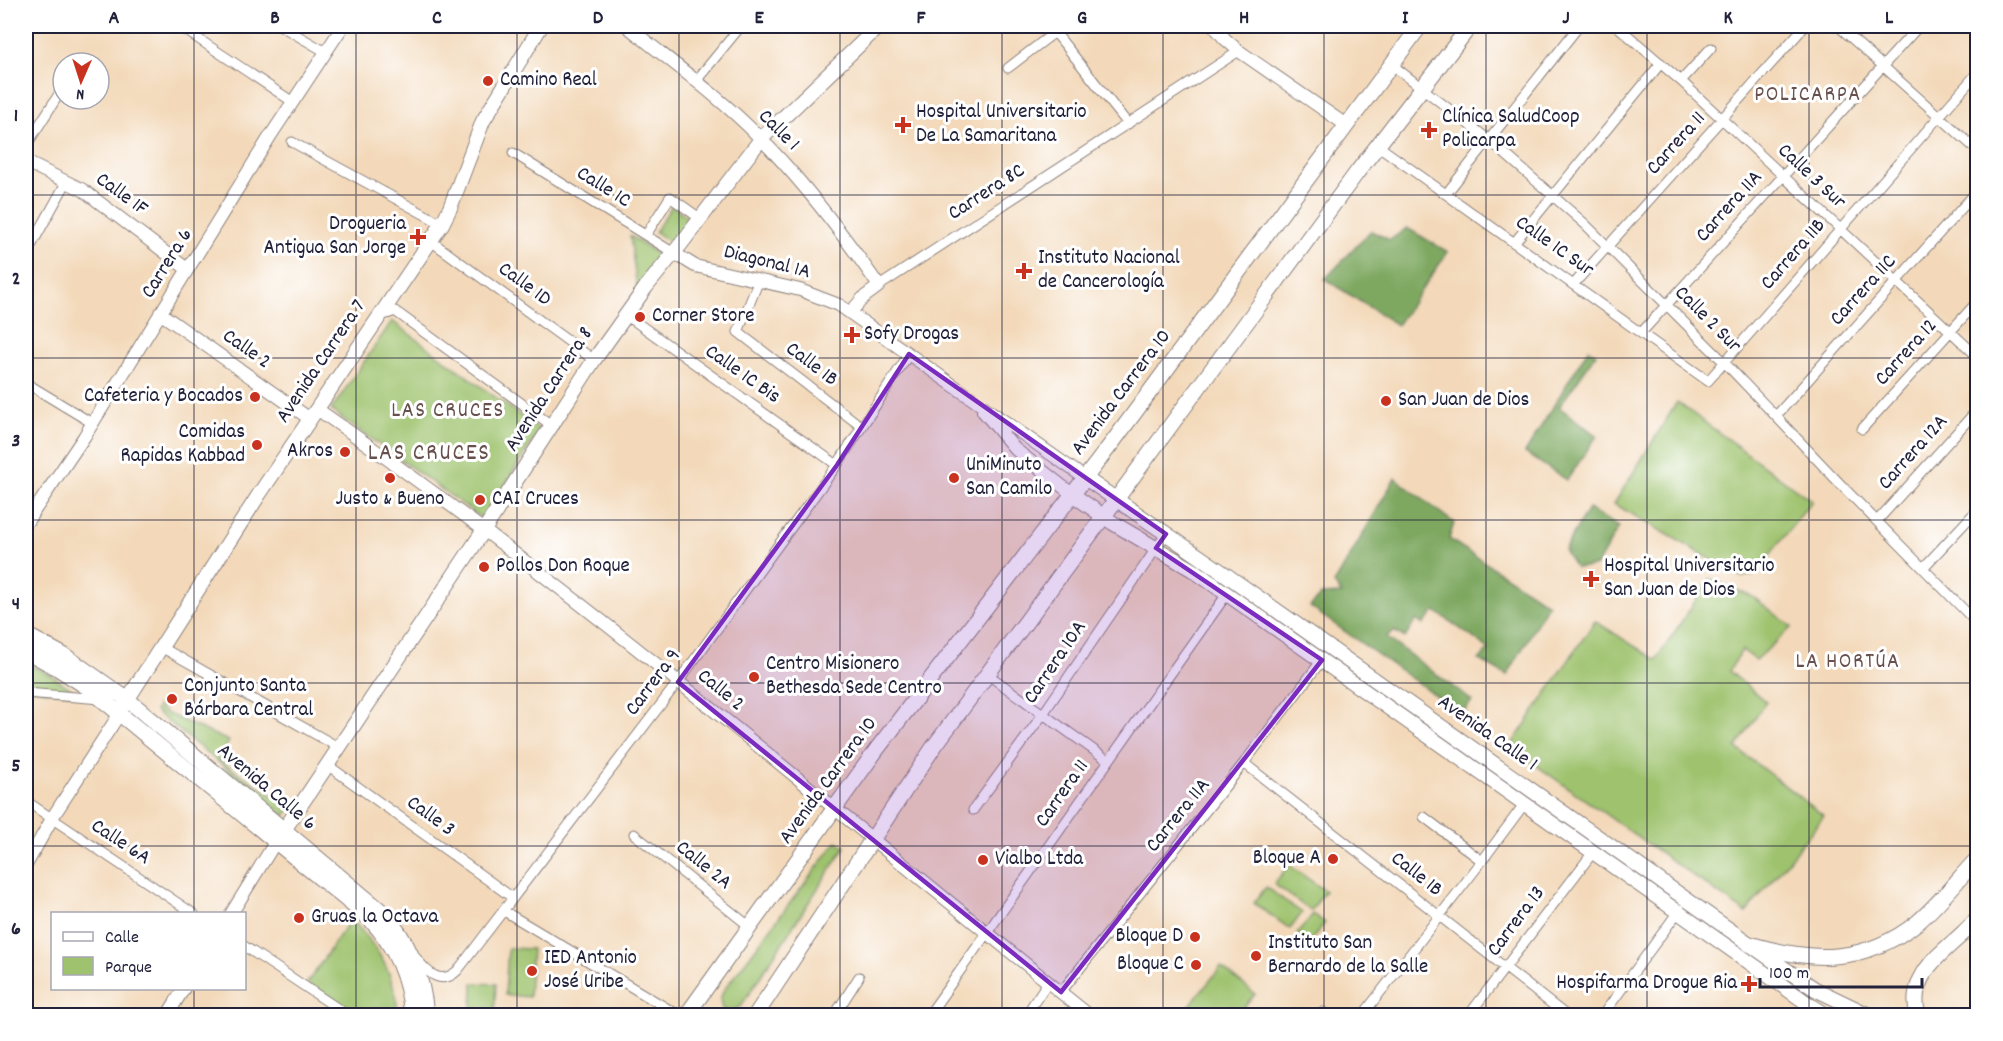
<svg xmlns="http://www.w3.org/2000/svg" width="2003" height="1041" viewBox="0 0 2003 1041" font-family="Dekko,sans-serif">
<rect width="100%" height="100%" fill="#fff"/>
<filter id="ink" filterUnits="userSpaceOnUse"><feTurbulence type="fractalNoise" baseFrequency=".0167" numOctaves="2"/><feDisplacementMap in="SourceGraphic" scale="12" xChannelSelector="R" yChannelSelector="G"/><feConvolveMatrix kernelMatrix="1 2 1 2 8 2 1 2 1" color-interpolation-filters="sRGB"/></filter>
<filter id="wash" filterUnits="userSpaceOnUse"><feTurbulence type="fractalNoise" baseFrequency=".008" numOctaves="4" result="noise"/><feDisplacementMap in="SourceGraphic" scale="24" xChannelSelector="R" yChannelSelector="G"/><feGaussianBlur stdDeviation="1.35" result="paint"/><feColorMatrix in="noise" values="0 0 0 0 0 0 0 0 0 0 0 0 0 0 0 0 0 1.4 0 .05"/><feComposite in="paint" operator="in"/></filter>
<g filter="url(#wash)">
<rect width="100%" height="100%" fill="#f3d9ba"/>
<path fill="#9ec26d" stroke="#607254" stroke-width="1.5" d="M672 205 691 220 673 244 655 232Z
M630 236 662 257 637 289Z
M392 321 540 430 483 519 331 410Z
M1677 402 1812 501 1754 575 1742 577 1614 504Z
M1710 579 1753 597 1792 627 1756 660 1742 650 1729 671 1766 702 1736 748 1824 816 1746 913 1510 747 1595 621 1656 660Z
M26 663 51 675 80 695 26 688Z
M157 706 168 714 229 741 219 760 291 808 285 816 155 711Z
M837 841 845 847 741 1006 731 1012 722 1009 720 999 724 990Z
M1289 865 1325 891 1311 911 1274 884Z
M1266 887 1302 913 1290 929 1254 903Z
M1313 914 1325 923 1309 943 1297 934Z
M351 919C378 947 396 975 398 1015H355L307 983Z
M508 948 532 949 529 997 505 995Z
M1221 967 1255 994 1238 1015H1182Z
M473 983 496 984 494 1015H472Z"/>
<path fill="#7ea860" stroke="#50654e" stroke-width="1.5" d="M1407 228 1448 252 1397 325 1325 279 1371 231 1390 240Z
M1588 349 1596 354 1559 407 1597 436 1567 480 1525 453Z
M1395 478 1454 523 1449 539 1548 604 1507 676 1479 660 1489 649 1435 611 1423 625 1416 620 1405 638 1394 631 1386 637 1472 701 1462 714 1310 607 1321 595 1342 594 1334 584Z
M1588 509 1619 527 1596 566 1575 568 1564 550Z"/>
</g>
<g filter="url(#ink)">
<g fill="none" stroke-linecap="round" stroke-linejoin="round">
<g stroke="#8a7e7a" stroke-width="11">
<path id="minor" d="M179 26 293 102
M281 26 326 52
M1050 26 1128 124
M1617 26 1681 81 1978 357
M1838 26 1978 151
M1391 64 1489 140 1585 224 1724 362 1846 490 1978 624
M1008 68 1063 26
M696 81 741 26
M1681 81 1711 48
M73 99 80 103
M292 142 442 224
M1377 145 1708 381 1978 72
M26 146 59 94 63 93
M513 153 674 253
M1446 194 1579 26
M646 235 670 197 701 219
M431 241 594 360
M1514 243 1661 63
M26 255 67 181
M759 280 738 332 862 427
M1573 285 1805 26
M879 286 1239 51
M381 312 387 314 395 311 547 422
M626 315 837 465
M1641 333 1919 26
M26 383 92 423
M1776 416 1978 190
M1862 429 1978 301
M1877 521 1978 409
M1923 568 1978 509
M161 647 338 747
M987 674 1109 761
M26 693 101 699
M1244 763 1567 1016
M326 764 513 898
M26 801 194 914
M973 810 1043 714 1166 534
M1424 817 1482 861
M634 834 749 926
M504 911 680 1016
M244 946 349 1016
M417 959C428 974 442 986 458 970L678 682 837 465 909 354
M1061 992 1244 763 1322 660
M1323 1012 1327 1016
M834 1016 859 977
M928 1016 1227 594
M1025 1016 1048 982
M1362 1016 1482 861 1525 803
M1468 1016 1594 851
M1602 1016 1680 909"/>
</g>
<g stroke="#8a7e7a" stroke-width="14">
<path id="tertiary" d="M627 26C671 62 719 96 759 137 804 182 843 234 879 286L863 298 850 313
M1214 26 1225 39 1239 51 1346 125
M26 162 83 190 187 269
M674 253 695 266 800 290 839 305 1085 478
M160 313 310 419
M317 409C586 596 834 811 1090 1016
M983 411 1015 449 1072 494
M26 523 84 437 269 138 343 26
M26 865 54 815 120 713
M231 914 276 841
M167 1016 184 988"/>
</g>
<g stroke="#8a7e7a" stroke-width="16">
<path id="secondary" d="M1085 478 1225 574 1788 971 1815 989 1871 1016
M1072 494 1113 523 1193 570 1807 1003 1828 1016
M122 708 260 493 442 224 450 208 483 121 541 26
M278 839 484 530 594 360 646 287 681 244 761 139 879 26"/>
</g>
<g stroke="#8a7e7a" stroke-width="17">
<path id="primary" d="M26 635 65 656 128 700 381 911C408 939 423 976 426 1016
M26 651 59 669 87 687 370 919C395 946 409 979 412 1016
M1749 944C1811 962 1865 965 1918 922 1940 903 1958 879 1978 858
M686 1016 877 749 1115 439 1420 26
M755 1016 933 748 1358 171 1470 26
M1918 1016C1905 969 1953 948 1978 918"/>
</g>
<use href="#minor" stroke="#fff" stroke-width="9"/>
<use href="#tertiary" stroke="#fff" stroke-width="12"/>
<use href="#secondary" stroke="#fff" stroke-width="14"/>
<use href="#primary" stroke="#fff" stroke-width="15"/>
</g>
</g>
<path fill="#7b2cbf" fill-opacity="0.2" stroke="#7b2cbf" stroke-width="4.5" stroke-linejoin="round" d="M909 354 1166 534 1156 548 1322 660 1061 992 678 682 837 465Z"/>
<path fill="none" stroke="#22223b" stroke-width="1.5" stroke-opacity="0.55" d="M194 26V914M356 26V1016M517 26V1016M679 26V1016M840 26V1016M1002 26V1016M1163 26V1016M1324 26V1016M1486 26V1016M1647 26V1016M1809 26V1016M26 195H1978M26 358H1978M26 520H1978M26 683H1978M26 846H1978M194 988V1016"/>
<g fill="#c8321e" stroke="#fff" stroke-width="2">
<circle cx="488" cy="81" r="6"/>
<path d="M900 116h6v6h6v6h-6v6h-6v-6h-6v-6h6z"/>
<path d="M1426 121h6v6h6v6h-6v6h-6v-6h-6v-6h6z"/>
<path d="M415 228h6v6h6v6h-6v6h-6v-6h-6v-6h6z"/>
<path d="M1021 262h6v6h6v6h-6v6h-6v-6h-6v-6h6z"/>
<circle cx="640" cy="317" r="6"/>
<path d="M849 326h6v6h6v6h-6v6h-6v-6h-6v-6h6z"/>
<circle cx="255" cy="397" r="6"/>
<circle cx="1386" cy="401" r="6"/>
<circle cx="257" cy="445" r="6"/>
<circle cx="345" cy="452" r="6"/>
<circle cx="390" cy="478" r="6"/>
<circle cx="954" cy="478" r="6"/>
<circle cx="480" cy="500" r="6"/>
<circle cx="484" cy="567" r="6"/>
<path d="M1588 570h6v6h6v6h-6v6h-6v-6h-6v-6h6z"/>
<circle cx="754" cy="677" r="6"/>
<circle cx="172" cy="699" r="6"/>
<circle cx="1333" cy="859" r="6"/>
<circle cx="983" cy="860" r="6"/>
<circle cx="299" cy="918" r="6"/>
<circle cx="1195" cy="937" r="6"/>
<circle cx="1256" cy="956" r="6"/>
<circle cx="1196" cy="965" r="6"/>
<circle cx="532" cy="971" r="6"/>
<path d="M1746 975h6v6h6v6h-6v6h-6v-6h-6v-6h6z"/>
</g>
<g text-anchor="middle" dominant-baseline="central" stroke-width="6" stroke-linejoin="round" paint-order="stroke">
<g font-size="21" fill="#22223b" stroke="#fff" text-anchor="start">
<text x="500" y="81">Camino Real</text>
<text x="916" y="113">Hospital Universitario<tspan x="916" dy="24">De La Samaritana</tspan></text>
<text x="1442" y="118">Clínica SaludCoop<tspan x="1442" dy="24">Policarpa</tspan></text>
<text x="406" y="225" text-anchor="end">Drogueria<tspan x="406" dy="24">Antigua San Jorge</tspan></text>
<text x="1038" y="259">Instituto Nacional<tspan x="1038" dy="24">de Cancerología</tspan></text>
<text x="652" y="317">Corner Store</text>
<text x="864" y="335">Sofy Drogas</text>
<text x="243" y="397" text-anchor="end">Cafeteria y Bocados</text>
<text x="1398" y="401">San Juan de Dios</text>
<text x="245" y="433" text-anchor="end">Comidas<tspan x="245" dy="24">Rapidas Kabbad</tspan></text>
<text x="333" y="452" text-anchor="end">Akros</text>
<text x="966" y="466">UniMinuto<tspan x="966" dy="24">San Camilo</tspan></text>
<text x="390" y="500" text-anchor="middle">Justo &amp; Bueno</text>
<text x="492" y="500">CAI Cruces</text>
<text x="496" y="567">Pollos Don Roque</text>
<text x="1604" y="567">Hospital Universitario<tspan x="1604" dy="24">San Juan de Dios</tspan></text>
<text x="766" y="665">Centro Misionero<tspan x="766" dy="24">Bethesda Sede Centro</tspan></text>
<text x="184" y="687">Conjunto Santa<tspan x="184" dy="24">Bárbara Central</tspan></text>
<text x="1321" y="859" text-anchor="end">Bloque A</text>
<text x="995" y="860">Vialbo Ltda</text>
<text x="311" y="918">Gruas la Octava</text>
<text x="1183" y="937" text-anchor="end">Bloque D</text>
<text x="1268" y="944">Instituto San<tspan x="1268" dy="24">Bernardo de la Salle</tspan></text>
<text x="544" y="959">IED Antonio<tspan x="544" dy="24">José Uribe</tspan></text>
<text x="1184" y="965" text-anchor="end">Bloque C</text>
<text x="1737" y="984" text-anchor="end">Hospifarma Drogue Ria</text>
</g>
<g font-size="21" fill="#22223b" stroke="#fff">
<text transform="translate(778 131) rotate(45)">Calle 1</text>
<text transform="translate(1677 144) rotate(-48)">Carrera 11</text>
<text transform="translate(1811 177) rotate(43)">Calle 3 Sur</text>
<text transform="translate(603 188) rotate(32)">Calle 1C</text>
<text transform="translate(987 193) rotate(-33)">Carrera 8C</text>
<text transform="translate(121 195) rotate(36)">Calle 1F</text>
<text transform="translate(1730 207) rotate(-48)">Carrera 11A</text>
<text transform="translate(1554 247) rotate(35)">Calle 1C Sur</text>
<text transform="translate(1794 255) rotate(-49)">Carrera 11B</text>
<text transform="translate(767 263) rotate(14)">Diagonal 1A</text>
<text transform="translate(168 264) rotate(-58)">Carrera 6</text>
<text transform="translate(524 285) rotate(36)">Calle 1D</text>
<text transform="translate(1864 291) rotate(-48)">Carrera 11C</text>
<text transform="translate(1707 320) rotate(45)">Calle 2 Sur</text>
<text transform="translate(246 350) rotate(35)">Calle 2</text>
<text transform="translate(1907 353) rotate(-48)">Carrera 12</text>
<text transform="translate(322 362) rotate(-56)">Avenida Carrera 7</text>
<text transform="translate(811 365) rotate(37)">Calle 1B</text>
<text transform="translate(742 375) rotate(35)">Calle 1C Bis</text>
<text transform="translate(550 390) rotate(-57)">Avenida Carrera 8</text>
<text transform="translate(1122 393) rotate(-53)">Avenida Carrera 10</text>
<text transform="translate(1914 453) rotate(-48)">Carrera 12A</text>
<text transform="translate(1056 663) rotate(-56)">Carrera 10A</text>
<text transform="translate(654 683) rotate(-53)">Carrera 9</text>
<text transform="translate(720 691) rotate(39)">Calle 2</text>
<text transform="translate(1487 734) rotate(35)">Avenida Calle 1</text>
<text transform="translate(829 781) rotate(-54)">Avenida Carrera 10</text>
<text transform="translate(266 788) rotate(40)">Avenida Calle 6</text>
<text transform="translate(1063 794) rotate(-55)">Carrera 11</text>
<text transform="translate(1179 816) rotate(-51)">Carrera 11A</text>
<text transform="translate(430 817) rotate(36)">Calle 3</text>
<text transform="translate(120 843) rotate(33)">Calle 6A</text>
<text transform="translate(703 866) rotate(39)">Calle 2A</text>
<text transform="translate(1416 875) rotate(38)">Calle 1B</text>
<text transform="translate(1517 922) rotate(-53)">Carrera 13</text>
</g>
<g font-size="22" letter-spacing="1.5" fill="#67504e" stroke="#fff">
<text x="1808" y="95">POLICARPA</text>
<text x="448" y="411">LAS CRUCES</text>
<text x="1848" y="662">LA HORTÚA</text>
</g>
<g font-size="24" letter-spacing="1.5" fill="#67504e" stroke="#fff">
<text x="429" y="454">LAS CRUCES</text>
</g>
</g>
<rect width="2003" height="1041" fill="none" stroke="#fff" stroke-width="66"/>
<rect x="51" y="912" width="195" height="78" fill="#ffffff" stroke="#a7a7b1" stroke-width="1.5"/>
<rect x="63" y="932" width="30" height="9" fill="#ffffff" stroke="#a7a7b1" stroke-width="1.5"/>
<text x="105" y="942" font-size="18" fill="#22223b">Calle</text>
<rect x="63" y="957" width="30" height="18" fill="#9ec26d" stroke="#a7a7b1" stroke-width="1.5"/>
<text x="105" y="972" font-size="18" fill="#22223b">Parque</text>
<g transform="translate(81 81) rotate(183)"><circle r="28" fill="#ffffff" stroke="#a7a7b1" stroke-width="1.5"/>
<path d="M0-4.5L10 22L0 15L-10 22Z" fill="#c8321e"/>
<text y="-9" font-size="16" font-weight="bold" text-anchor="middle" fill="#22223b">N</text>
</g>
<path d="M1760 978v9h162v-9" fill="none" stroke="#22223b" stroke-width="3"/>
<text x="1769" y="978" font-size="18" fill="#22223b" stroke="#ffffff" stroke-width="4.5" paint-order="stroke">100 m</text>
<rect x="33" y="33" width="1937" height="975" fill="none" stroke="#22223b" stroke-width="2"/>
<g font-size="20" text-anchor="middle" font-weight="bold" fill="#22223b">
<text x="114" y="23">A</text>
<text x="275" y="23">B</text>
<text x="437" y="23">C</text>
<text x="598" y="23">D</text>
<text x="759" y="23">E</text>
<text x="921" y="23">F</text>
<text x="1082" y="23">G</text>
<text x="1244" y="23">H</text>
<text x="1405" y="23">I</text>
<text x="1566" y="23">J</text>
<text x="1728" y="23">K</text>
<text x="1889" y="23">L</text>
<text x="16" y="121">1</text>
<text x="16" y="284">2</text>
<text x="16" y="446">3</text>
<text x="16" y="609">4</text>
<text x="16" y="771">5</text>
<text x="16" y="934">6</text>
</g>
</svg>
